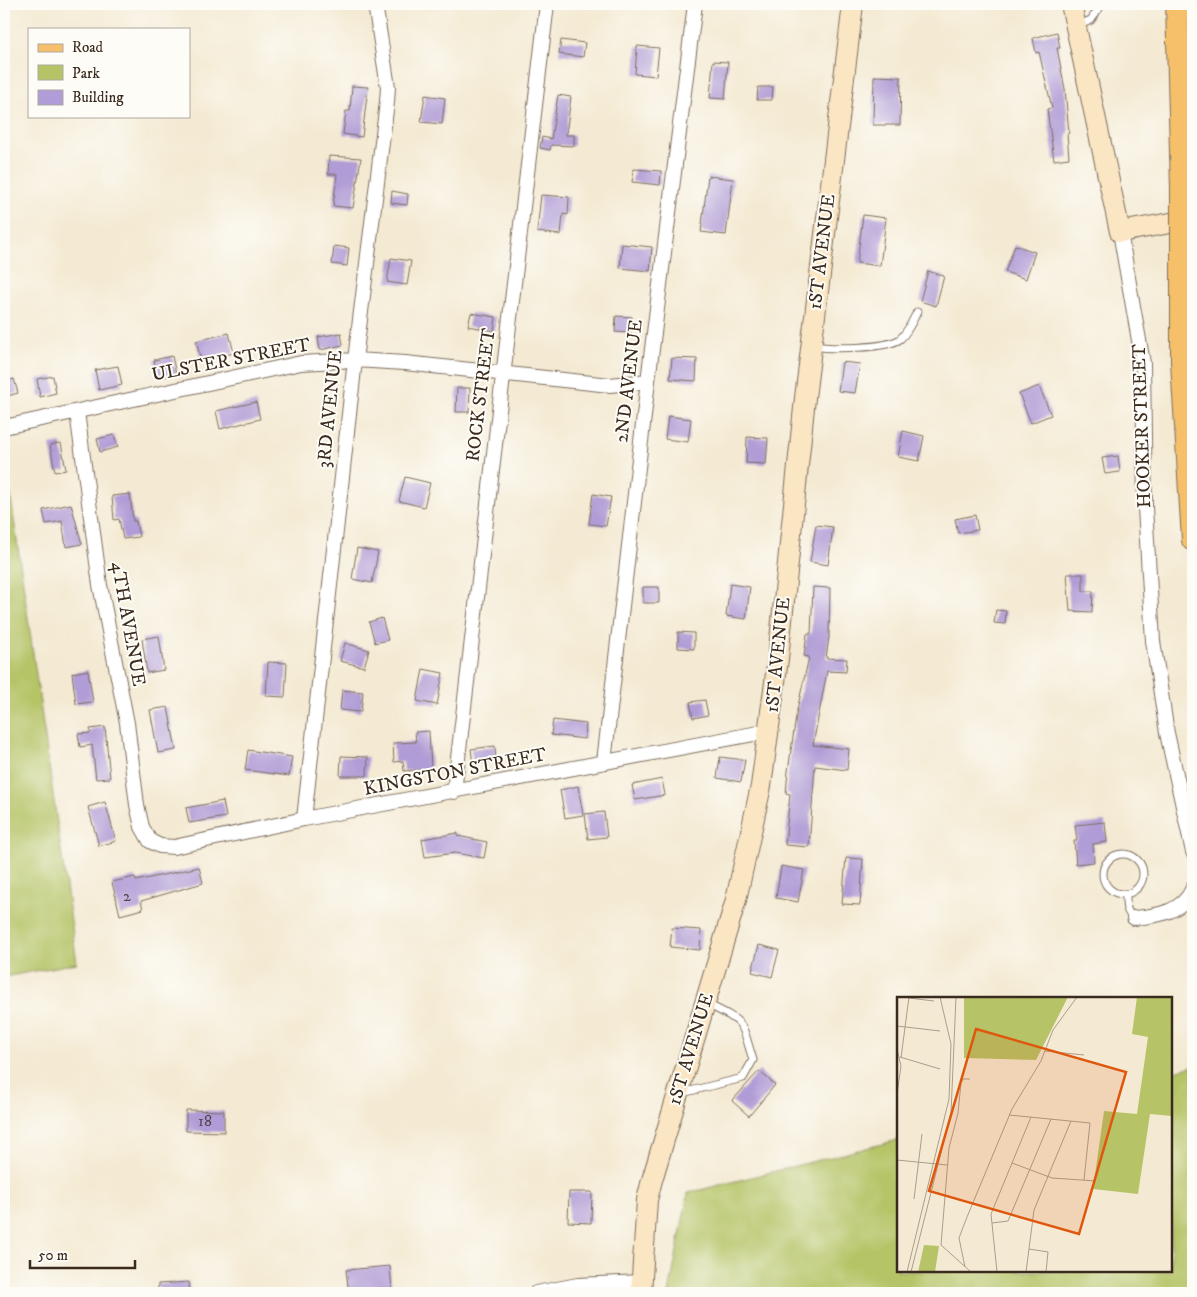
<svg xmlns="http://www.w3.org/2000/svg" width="1197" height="1297" viewBox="0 0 1197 1297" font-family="'IM FELL DW Pica',serif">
<rect width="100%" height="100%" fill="#fdfcf7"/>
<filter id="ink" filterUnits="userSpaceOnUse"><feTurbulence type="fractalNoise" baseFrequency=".02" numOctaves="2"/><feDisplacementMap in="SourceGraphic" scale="10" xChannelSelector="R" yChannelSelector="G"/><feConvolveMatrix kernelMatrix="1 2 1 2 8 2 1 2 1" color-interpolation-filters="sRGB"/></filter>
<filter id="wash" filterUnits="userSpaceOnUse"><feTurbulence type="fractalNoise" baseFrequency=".0096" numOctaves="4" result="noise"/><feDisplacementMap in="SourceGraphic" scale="20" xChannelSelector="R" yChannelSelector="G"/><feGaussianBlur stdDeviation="1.12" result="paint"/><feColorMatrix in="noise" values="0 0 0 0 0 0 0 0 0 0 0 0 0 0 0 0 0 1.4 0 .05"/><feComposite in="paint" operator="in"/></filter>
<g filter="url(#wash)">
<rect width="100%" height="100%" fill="#f4ead3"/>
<path fill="#b6c467" stroke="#787742" d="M4 449 77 963 4 977Z
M1193 1066V1293H669L688 1193 898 1140V1271H1171V1072Z"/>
<g id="blocks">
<path fill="#b09cd6" d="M1057 32 1060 48H1057L1065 89 1069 133 1067 134 1069 158 1054 160 1047 109 1052 108 1039 52 1036 53 1033 38Z
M561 40 585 43 583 57 559 54Z
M637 46 659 48 656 76 635 74Z
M713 61 728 62 725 99 710 98Z
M874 76 901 77 900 125H873Z
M352 86 368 87 362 137 343 134 346 111H350Z
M758 87H773L772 100H757Z
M425 95 445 98 442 124 421 122Z
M558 95 571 97 566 135H574V146L551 145 550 150 540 148 542 137 551 139Z
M329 156 361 158 353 208 333 206 337 174H328Z
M634 169 661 171 660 185 632 182Z
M708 176 733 179 726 235 701 232Z
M392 191 408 194 407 205 391 203Z
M541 195 569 197 568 215 563 214 561 235 537 232Z
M863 215 886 218 880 266 857 263Z
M622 244 652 247 650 271 620 268Z
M1015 245 1035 252 1026 279 1005 272Z
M334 246 349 248 347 266 332 264Z
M391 258 411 261 407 285 387 282Z
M928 271 944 276 936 306 920 301Z
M471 313 496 317 494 331 468 326Z
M616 316 632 317 630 333 615 332Z
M229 333 234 353 201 361 196 341Z
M341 333 343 345 320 350 318 337Z
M172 356 176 374 158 378 154 360Z
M672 358 697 359 696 381 670 379Z
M842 362 860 364 855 393 838 391Z
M118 366 122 385 99 390 95 370Z
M53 376 56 393 40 397 37 379Z
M14 379 18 393 4 397V382Z
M1039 386 1051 415 1031 423 1019 394Z
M457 388H470L469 412H456Z
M256 402 260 419 220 429 216 411Z
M668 416 691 419 688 442 665 439Z
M903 431 924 436 919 461 898 457Z
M114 435 118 447 100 452 97 439Z
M747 437 768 438 766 464 746 463Z
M61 443 66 470 55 472 50 445Z
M1118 456 1120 472 1105 474 1102 458Z
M405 477 430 483 424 507 399 501Z
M130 494 133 521H136L139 537 123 539 119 519 114 520 112 496Z
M593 494 611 497 606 526 589 524Z
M71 504 82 544 66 547 62 521 46 524 43 510Z
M975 515 978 530 958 533 955 519Z
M816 525 833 527 828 565 810 562Z
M357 548 378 552 372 583 352 579Z
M1067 574H1083V591H1093L1092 612 1070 611Z
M730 584 750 587 746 619 726 616Z
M643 587H659V603H643Z
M813 587 830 588 829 637 826 658 847 659 846 672 827 671 813 745 849 749 847 770 815 766 809 847 785 845 790 794 786 793 788 771 797 710 809 657 804 656 807 634H811Z
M996 610 1006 611 1005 624 994 623Z
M382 618 388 640 375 643 369 622Z
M678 632 694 633V649L678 648Z
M159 636 164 670 147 673 142 639Z
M345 643 369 650 364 667 340 661Z
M268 662 287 663 285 697 266 696Z
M423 669 443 673 437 705 417 701Z
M88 670 93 702 76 704 72 673Z
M342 690 363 692 361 712 340 710Z
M705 700 708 715 693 718 690 702Z
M168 707 176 750 158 753 150 710Z
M553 720 586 724 585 739 551 735Z
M105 727 110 778 96 779 92 745 80 747 78 734 91 733 90 729Z
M429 731 431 769 404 771 403 761 394 762 393 743 416 742 415 732Z
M495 746 496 761 473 764 471 749Z
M248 750 292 757 289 776 245 770Z
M341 756 368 757 367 776H340Z
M720 757 745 760 741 782 717 778Z
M662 779 665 795 635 800 632 785Z
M578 786 583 815 565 818 560 790Z
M223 801 226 817 189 823 186 808Z
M105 802 116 841 99 846 88 807Z
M604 812 607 837 588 839 585 814Z
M1105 822 1107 842 1093 844 1094 862 1076 864 1074 841H1077L1075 825Z
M458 833V836L487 842 484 858 455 853 425 857 422 839Z
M846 858 863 859 860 905 842 904Z
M781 866 804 870 798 902 776 898Z
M199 867 203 883 141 901 143 909 120 915 112 882 135 877 136 881Z
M672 928 701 930 700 950 670 947Z
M759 945 779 950 772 977 752 972Z
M759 1071 775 1085 749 1116 732 1101Z
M186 1110 224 1111V1132L186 1131Z
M569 1192H592L591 1223 568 1222Z
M390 1266 392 1291 349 1293 346 1270Z
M189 1282 190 1293H158V1284Z"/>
</g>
</g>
<g filter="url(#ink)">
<use href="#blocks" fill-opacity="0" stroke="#7c6d5d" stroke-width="1"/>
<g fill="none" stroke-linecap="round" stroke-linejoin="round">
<g stroke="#7c6d5d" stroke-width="9">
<path id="lane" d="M1077 26 1091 20 1102 4
M814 346C830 349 886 349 900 339 908 332 912 322 917 312
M1103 874a20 20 0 1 1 40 0a20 20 0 1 1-40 0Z
M1126 894C1126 903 1125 912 1134 918
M682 1093 743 1078 753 1060C740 1019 747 1024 707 1004"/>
</g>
<g stroke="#7c6d5d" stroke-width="16">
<path id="street" d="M1120 232 1143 363 1145 507 1153 641 1167 733 1193 852
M77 412 100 585 127 723 137 805 142 827 150 841 160 846 174 847 304 819 769 731
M4 427 301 363 355 360 405 363 610 385 648 381
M604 762 648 381 695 4
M454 792 547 4
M304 819 355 360 387 102 388 87 375 4
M1134 918C1158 916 1183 912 1193 888
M536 1293 578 1285 642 1282"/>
</g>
<g stroke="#7c6d5d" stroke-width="22">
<path id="secondary" d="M1071 4 1120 232 1193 219
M641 1293 647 1200 652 1180 736 900 761 786 778 659 805 398 853 4"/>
</g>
<g stroke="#7c6d5d" stroke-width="24">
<path id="primary" d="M1177 4 1182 189
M1182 255V362L1193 540"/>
</g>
<use href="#lane" stroke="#fff" stroke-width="7"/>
<use href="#street" stroke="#fff" stroke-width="14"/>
<use href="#secondary" stroke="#fbe6c4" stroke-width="20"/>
<use href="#primary" stroke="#f6c06b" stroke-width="22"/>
<g stroke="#7c6d5d" stroke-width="24" stroke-linecap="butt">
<path id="primary-bridge" d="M1182 189V255"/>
</g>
<use href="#primary-bridge" stroke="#f6c06b" stroke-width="22"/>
</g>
</g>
<g text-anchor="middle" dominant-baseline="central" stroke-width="4" stroke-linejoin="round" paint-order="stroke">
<g font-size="16" fill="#58464c">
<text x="127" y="896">2</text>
<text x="205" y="1121">18</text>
</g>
<g font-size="19" fill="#3b2a1e" stroke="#fdfcf7">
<text transform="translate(822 252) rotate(-83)">1ST AVENUE</text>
<text transform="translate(231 360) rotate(-11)">ULSTER STREET</text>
<text transform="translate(629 381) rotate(-83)">2ND AVENUE</text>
<text transform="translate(481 395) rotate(-83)">ROCK STREET</text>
<text transform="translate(330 409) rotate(-84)">3RD AVENUE</text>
<text transform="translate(1142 426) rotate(-92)">HOOKER STREET</text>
<text transform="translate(128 624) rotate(80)">4TH AVENUE</text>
<text transform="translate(778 655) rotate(-84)">1ST AVENUE</text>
<text transform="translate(455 772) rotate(-11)">KINGSTON STREET</text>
<text transform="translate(691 1049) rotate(-73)">1ST AVENUE</text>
</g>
</g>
<g transform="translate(897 997)">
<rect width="275" height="275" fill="#f4ead3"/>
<path d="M67 0H169L170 2 139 63 67 61ZM240 0H275V119L253 117 241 197 196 192 207 114 240 117 251 40 235 37ZM27 248 42 249 38 275H21Z" fill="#b6c467"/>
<path fill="none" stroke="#aa9d8b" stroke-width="1" d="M12 1 37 4M0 29 43 34M0 52 4 69 0 97M148 54 187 58M3 60 43 72M4 61 12 0M73 82H66L64 86 61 116 52 151 44 248 74 275M112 118 193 126 187 183M0 163 50 168M115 166 155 181 199 184M17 202 25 137M95 226 111 224 154 122M132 252 151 255 149 275M68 270 62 241 70 220 115 112 144 64 156 33 180 0M10 275 52 102 54 47 43 0M14 275 54 116 59 0M100 275 94 217 134 120M129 275 137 213 174 124"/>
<path fill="#df570d" fill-opacity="0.15" stroke="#df570d" stroke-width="2.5" d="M79 32 229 75 182 237 32 194Z"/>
<rect width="275" height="275" fill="none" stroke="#3b2a1e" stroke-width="2.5"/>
</g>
<rect width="1197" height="1297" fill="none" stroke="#fdfcf7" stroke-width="20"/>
<rect x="28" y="28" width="162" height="90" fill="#fdfcf7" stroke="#afa8a0"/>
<rect x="38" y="44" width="25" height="8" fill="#f6c06b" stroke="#afa8a0"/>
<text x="72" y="52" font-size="15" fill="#3b2a1e">Road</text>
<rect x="38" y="65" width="25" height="15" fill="#b6c467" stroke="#afa8a0"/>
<text x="72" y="78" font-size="15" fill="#3b2a1e">Park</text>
<rect x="38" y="90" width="25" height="15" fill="#b09cd6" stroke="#afa8a0"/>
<text x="72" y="102" font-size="15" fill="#3b2a1e">Building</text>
<path d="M30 1260v8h105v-8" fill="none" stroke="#3b2a1e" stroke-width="2.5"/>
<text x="38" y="1260" font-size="15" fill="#3b2a1e" stroke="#fdfcf7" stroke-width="4" paint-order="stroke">50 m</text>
</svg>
